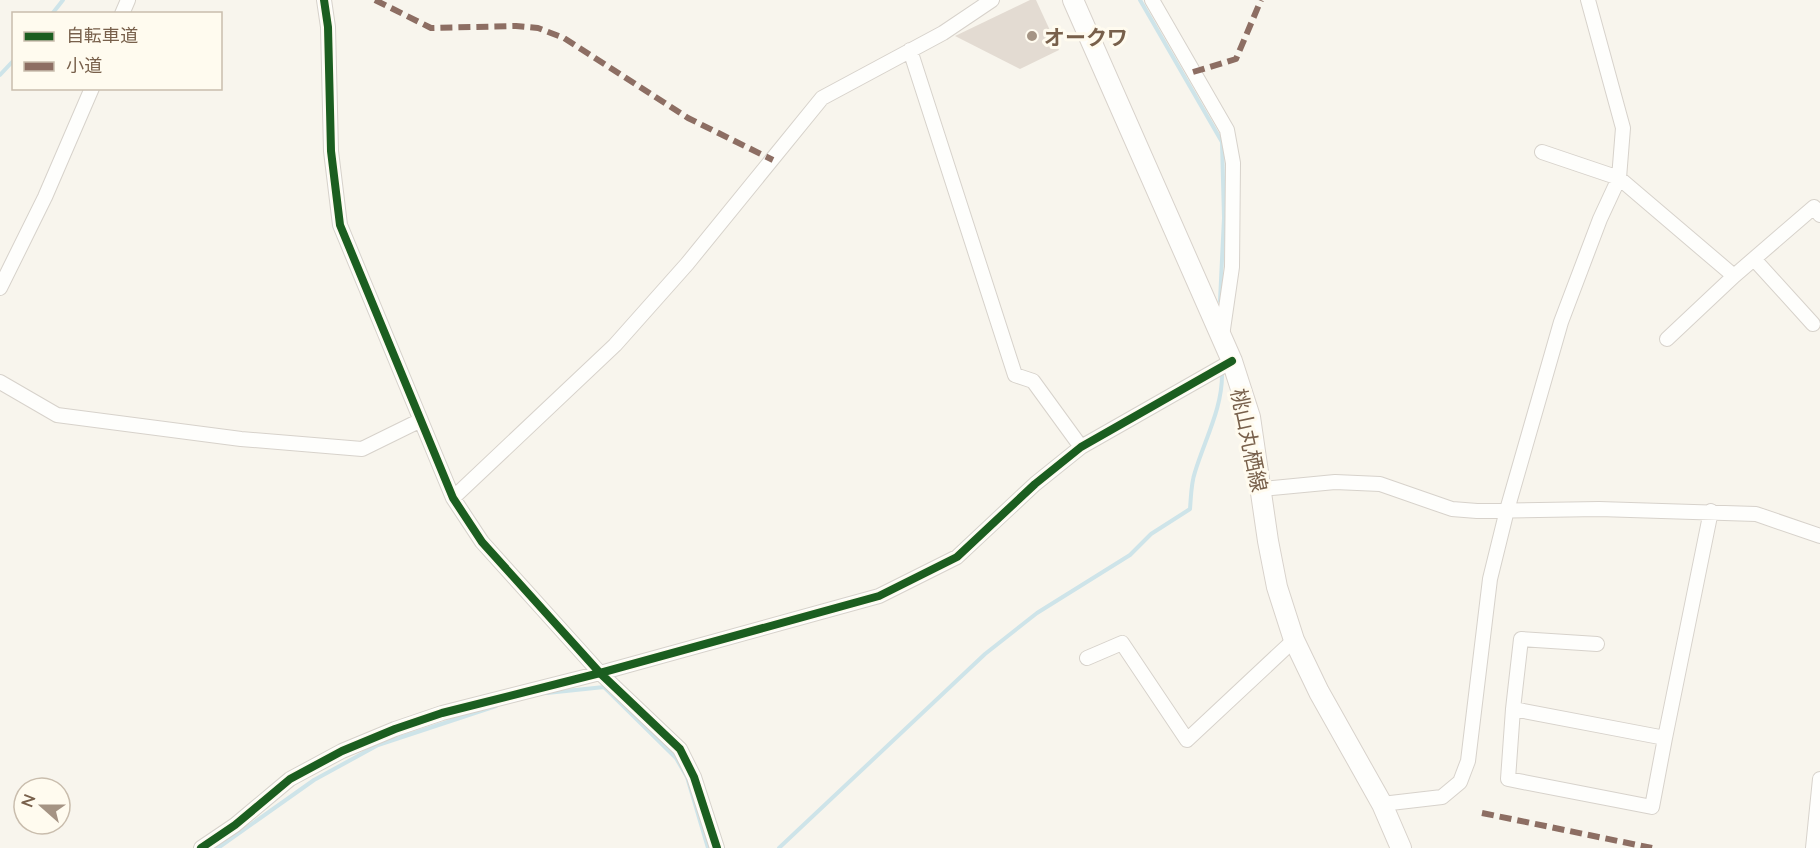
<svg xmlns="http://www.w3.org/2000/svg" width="1820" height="848" viewBox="0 0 1820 848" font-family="Lato,'Noto Sans JP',sans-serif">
<rect width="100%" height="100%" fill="#f8f5ed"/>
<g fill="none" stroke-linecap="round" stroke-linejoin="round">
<path stroke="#cee4e9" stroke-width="4" d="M1140 0 1222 142 1224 218 1220 301
M52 14 63 0
M0 75 14 60
M547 693 604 687 676 758 687 777 708 848
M218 848 314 780 378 745 496 706
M779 848 985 654 1037 613 1130 555 1151 534 1190 509C1191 497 1191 483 1195 472 1205 439 1223 407 1222 372"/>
</g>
<path fill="#e3dbd2" d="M1030 0H1036L1059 50 1020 69 955 36Z"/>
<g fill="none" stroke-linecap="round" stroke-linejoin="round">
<g stroke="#d7d2cb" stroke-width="16">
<path id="street" d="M324 0 328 27 331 151 340 225 453 498 482 542 600 673 680 749 694 777 717 848
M1152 0 1227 130 1233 163 1232 267 1222 336
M122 14 128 0
M910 50 1015 375 1033 381 1081 447
M1542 152 1619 178 1734 276 1814 207 1820 215
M1754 259 1813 324
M0 288 45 197 92 88
M1667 339 1734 276
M0 382 57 415 241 439 362 449 419 421
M1262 489 1335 482 1380 484 1452 509 1477 511 1599 509 1756 514 1820 536
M453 498 615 345 687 264 822 98 943 33 992 0
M1087 658 1122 643 1187 740 1294 640
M1513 709 1521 639 1597 644
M1665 738 1652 807 1508 779 1513 709 1665 738 1711 511
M1382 804 1442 797 1460 782 1468 761 1490 579 1507 510 1561 322 1600 219 1619 178 1623 128 1588 0
M201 848 235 825 290 779 342 751 395 729 442 713 600 673 879 596 957 557 1035 484 1081 447 1232 361
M1813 848 1820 779"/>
</g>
<g stroke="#d8d2cb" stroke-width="22">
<path id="secondary" d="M1073 0 1232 361 1250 417 1268 541 1277 587 1294 640 1319 692 1382 804 1401 848"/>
</g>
<use href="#street" stroke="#fefefc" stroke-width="14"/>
<use href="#secondary" stroke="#fefefc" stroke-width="20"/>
<path stroke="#8d6e63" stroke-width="6" stroke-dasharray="12 6" stroke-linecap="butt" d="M375 0 431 28 516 26 538 28 564 38 688 118 773 160
M1193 72 1236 59 1261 0
M1482 813 1652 848"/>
<g stroke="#fffbef" stroke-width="11">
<path id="cycleway" d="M324 0 328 27 331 151 340 225 453 498 482 542 600 673 680 749 694 777 717 848
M201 848 235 825 290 779 342 751 395 729 442 713 600 673 879 596 957 557 1035 484 1081 447 1232 361"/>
</g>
<use href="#cycleway" stroke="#1b5e20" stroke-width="8"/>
</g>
<circle fill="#a59484" stroke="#fffbef" stroke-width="2" cx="1032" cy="36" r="6"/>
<g text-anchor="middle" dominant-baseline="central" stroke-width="6" stroke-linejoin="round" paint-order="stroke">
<g font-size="21" font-weight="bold" fill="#78604b" stroke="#fffbef" text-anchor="start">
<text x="1044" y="36">オークワ</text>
</g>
<g font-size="21" fill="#78604b" stroke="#fffbef">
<text transform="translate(1250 440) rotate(78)">桃山丸栖線</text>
</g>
</g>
<rect x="12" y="12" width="210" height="78" fill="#fffbef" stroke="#c9bdad" stroke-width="1.5"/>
<rect x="24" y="32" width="30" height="9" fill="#1b5e20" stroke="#c9bdad" stroke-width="1.5"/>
<text x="66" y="42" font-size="18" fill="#78604b">自転車道</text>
<rect x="24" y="62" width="30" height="9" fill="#8d6e63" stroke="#c9bdad" stroke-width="1.5"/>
<text x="66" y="72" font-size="18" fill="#78604b">小道</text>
<g transform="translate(42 806) rotate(291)"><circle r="28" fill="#fffbef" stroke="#c9bdad" stroke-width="1.5"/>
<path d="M0-4.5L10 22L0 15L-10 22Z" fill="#a59484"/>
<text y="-9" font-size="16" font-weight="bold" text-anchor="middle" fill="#78604b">N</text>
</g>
</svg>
